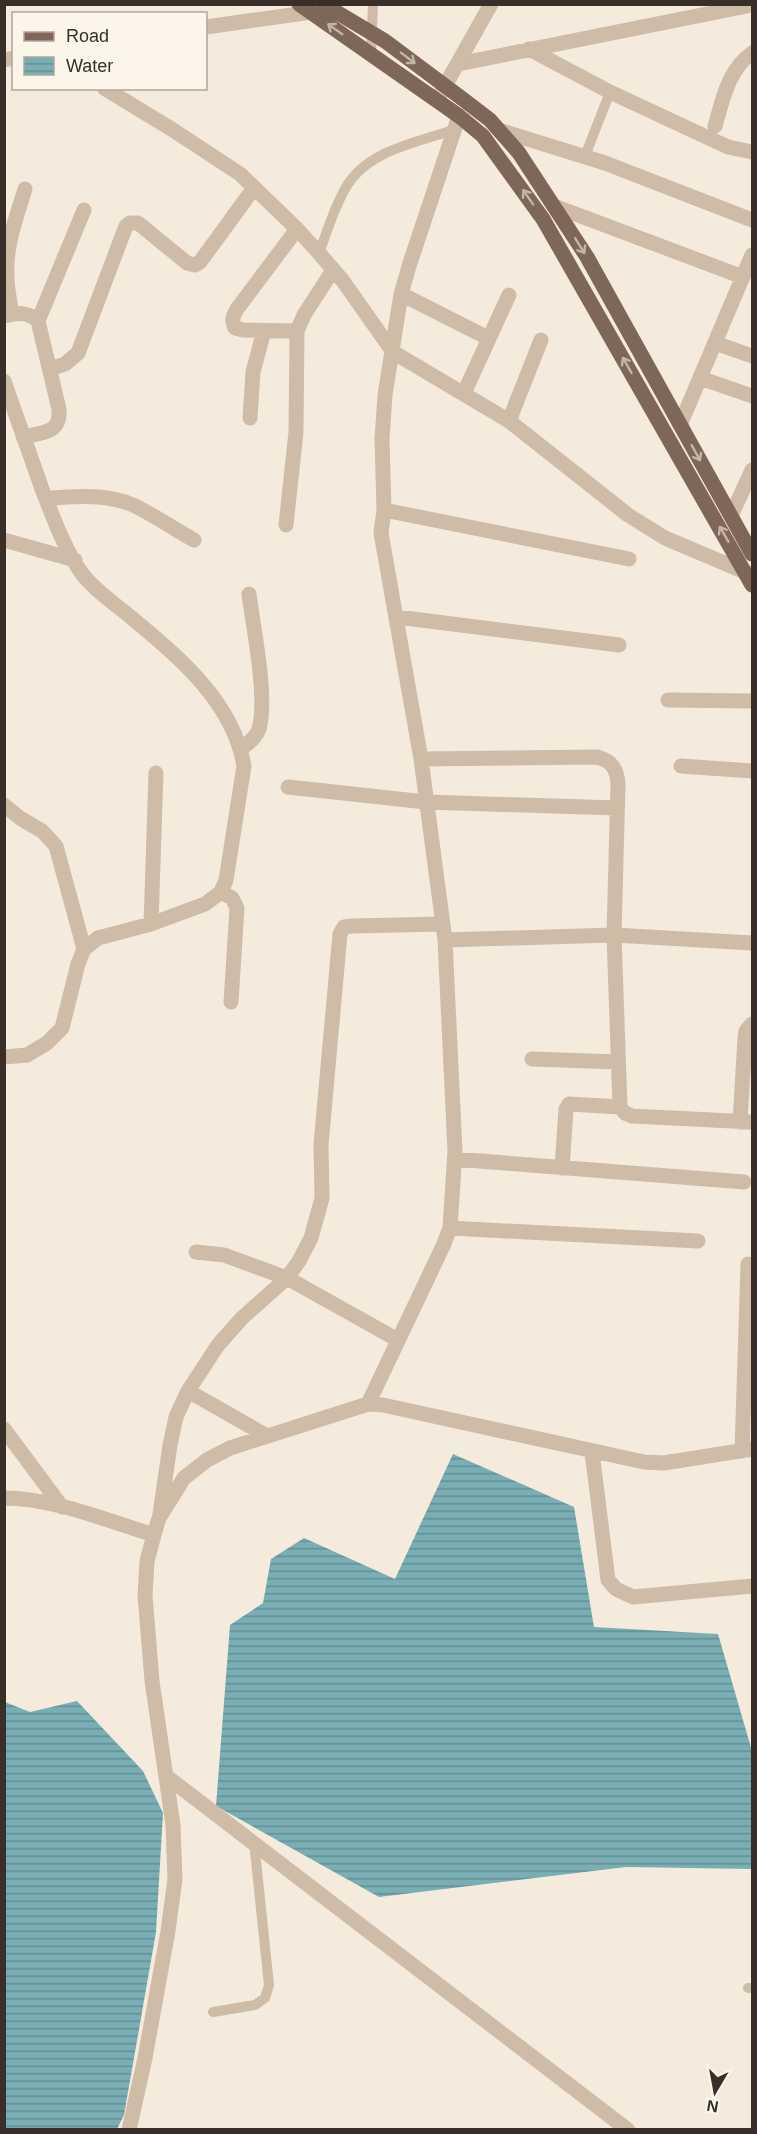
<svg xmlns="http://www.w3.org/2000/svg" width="757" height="2134" viewBox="0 0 757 2134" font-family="Arial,sans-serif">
<defs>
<pattern id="water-rules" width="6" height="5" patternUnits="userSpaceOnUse" patternTransform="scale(1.5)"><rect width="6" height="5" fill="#79aeb5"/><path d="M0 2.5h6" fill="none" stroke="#648e93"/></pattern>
</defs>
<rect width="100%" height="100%" fill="#f5ebdd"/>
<path fill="url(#water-rules)" d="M453 1454 574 1507 594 1627 718 1634 752 1751V1869L626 1867 379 1897 216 1806 230 1625 263 1603 271 1559 304 1538 395 1579Z
M77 1701 143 1771 163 1813 156 1932 124 2115 117 2129H5V1702L30 1712Z"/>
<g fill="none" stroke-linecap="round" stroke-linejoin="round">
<path stroke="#cebca7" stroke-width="10" d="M371 54 373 4
M585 156 610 92
M319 253C327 232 334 208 345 189 366 150 417 143 456 129
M748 1988H752
M213 2012 255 2005 265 1998 269 1985 254 1842"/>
<path stroke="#cebca7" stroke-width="15" d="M206 27 319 11
M529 49 610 92 728 147 752 152
M4 60 14 58
M458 64 752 5
M104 88 173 130 240 174 297 229 319 253 343 281 393 352 509 421 628 515 665 538 750 574
M715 126C723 99 728 70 752 53
M499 130 605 163 752 220
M554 206 743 277
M401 294 488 338
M12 314C10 302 7 289 7 277 5 247 16 218 25 189
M4 316C18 313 27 311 38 321L59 409C61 434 43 432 23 437
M38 321 84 210
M297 331 243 330 235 328C231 321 233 316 237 309L297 229
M715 343 752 356
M50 369 65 364 78 353 126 226 130 223H138L187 263 195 265 200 262 254 188
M700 378 752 396
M4 381C17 417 29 453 42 489 54 519 64 549 83 575 95 590 112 602 127 614 176 655 233 700 244 766L226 880 221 892 205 904 151 924 98 938 84 949 78 964 62 1028 47 1043 27 1055 4 1057
M464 393 509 295
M250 418 253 372 264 331
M509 421 541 340
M680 425 752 255
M46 498C75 497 106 493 133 505 154 515 174 529 194 540
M384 510 629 559
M731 516 752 470
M286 525 296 432 297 331 304 315 333 270
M4 540 75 560
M397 617 619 645
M668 700 752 701
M241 749C248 743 256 738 259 729 268 699 253 626 249 594
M421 759 597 757C612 761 617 769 618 784L614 935 620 1107 625 1113 632 1116 752 1122
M681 766 752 771
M288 787 426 802 617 808
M4 805 20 818 42 831 56 846 84 949
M221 892 232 898 237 908 231 1002
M151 924 156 773
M445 940 614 935 752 943
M532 1059 618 1062
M740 1122 745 1038 746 1031 752 1024
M455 1159 744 1182
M562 1168 566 1109 569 1104 620 1107
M450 1228 698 1241
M196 1252 224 1255 287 1278 398 1340
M188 1391 267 1436
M368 1404 443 1246 450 1228 455 1151 445 940 421 759 381 533 384 510 382 439 385 395 401 294 410 263 459 116
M4 1429 62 1507
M742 1451 748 1264
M592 1452 608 1580 616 1589 633 1597 752 1586
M4 1498C53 1498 108 1521 154 1535
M160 1514 170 1445 176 1417 188 1391 218 1345 242 1318 287 1278 299 1261 311 1238 322 1198 321 1144 340 934 344 927 352 926 443 924
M166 1776 628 2130
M129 2130 145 2058 168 1931 175 1879 173 1825 152 1681 145 1595 147 1561 154 1535 159 1518 184 1478 207 1460 230 1448 368 1404 383 1405 644 1462 664 1463 752 1449"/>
<path stroke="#cebca7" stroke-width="15" d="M437 100 491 4"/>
<path stroke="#7e6758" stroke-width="15" d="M299 4 459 116 483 136 543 219 752 585
M323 4 385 41 464 100 490 120 519 153 587 257 752 554"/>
</g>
<defs><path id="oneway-shaft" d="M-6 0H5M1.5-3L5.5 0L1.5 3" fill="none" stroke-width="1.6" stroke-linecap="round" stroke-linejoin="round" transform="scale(1.5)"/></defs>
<g stroke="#c3b5a8">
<use href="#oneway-shaft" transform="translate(335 29) rotate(-145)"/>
<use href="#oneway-shaft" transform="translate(408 58) rotate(37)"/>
<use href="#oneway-shaft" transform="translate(528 197) rotate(-125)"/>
<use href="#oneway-shaft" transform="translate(580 246) rotate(58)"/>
<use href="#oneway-shaft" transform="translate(627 365) rotate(-120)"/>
<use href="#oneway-shaft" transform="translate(696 453) rotate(61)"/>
<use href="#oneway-shaft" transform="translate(724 534) rotate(-120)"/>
</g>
<rect width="757" height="2134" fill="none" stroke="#3a2f28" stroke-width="12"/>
<rect x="12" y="12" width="195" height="78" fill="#fcf5ea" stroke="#aea69c" stroke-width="1.5"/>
<rect x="24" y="32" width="30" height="9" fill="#7e6758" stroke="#aea69c" stroke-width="1.5"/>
<text x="66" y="42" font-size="18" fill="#3a2f28">Road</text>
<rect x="24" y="57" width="30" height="18" fill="url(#water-rules)" stroke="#aea69c" stroke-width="1.5"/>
<text x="66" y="72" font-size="18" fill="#3a2f28">Water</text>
<g transform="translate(715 2092) rotate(190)" stroke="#fcf5ea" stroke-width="4.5" paint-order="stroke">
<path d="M0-4.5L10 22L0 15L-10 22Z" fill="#3a2f28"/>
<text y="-9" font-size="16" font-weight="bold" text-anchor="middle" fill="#3a2f28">N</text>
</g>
</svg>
